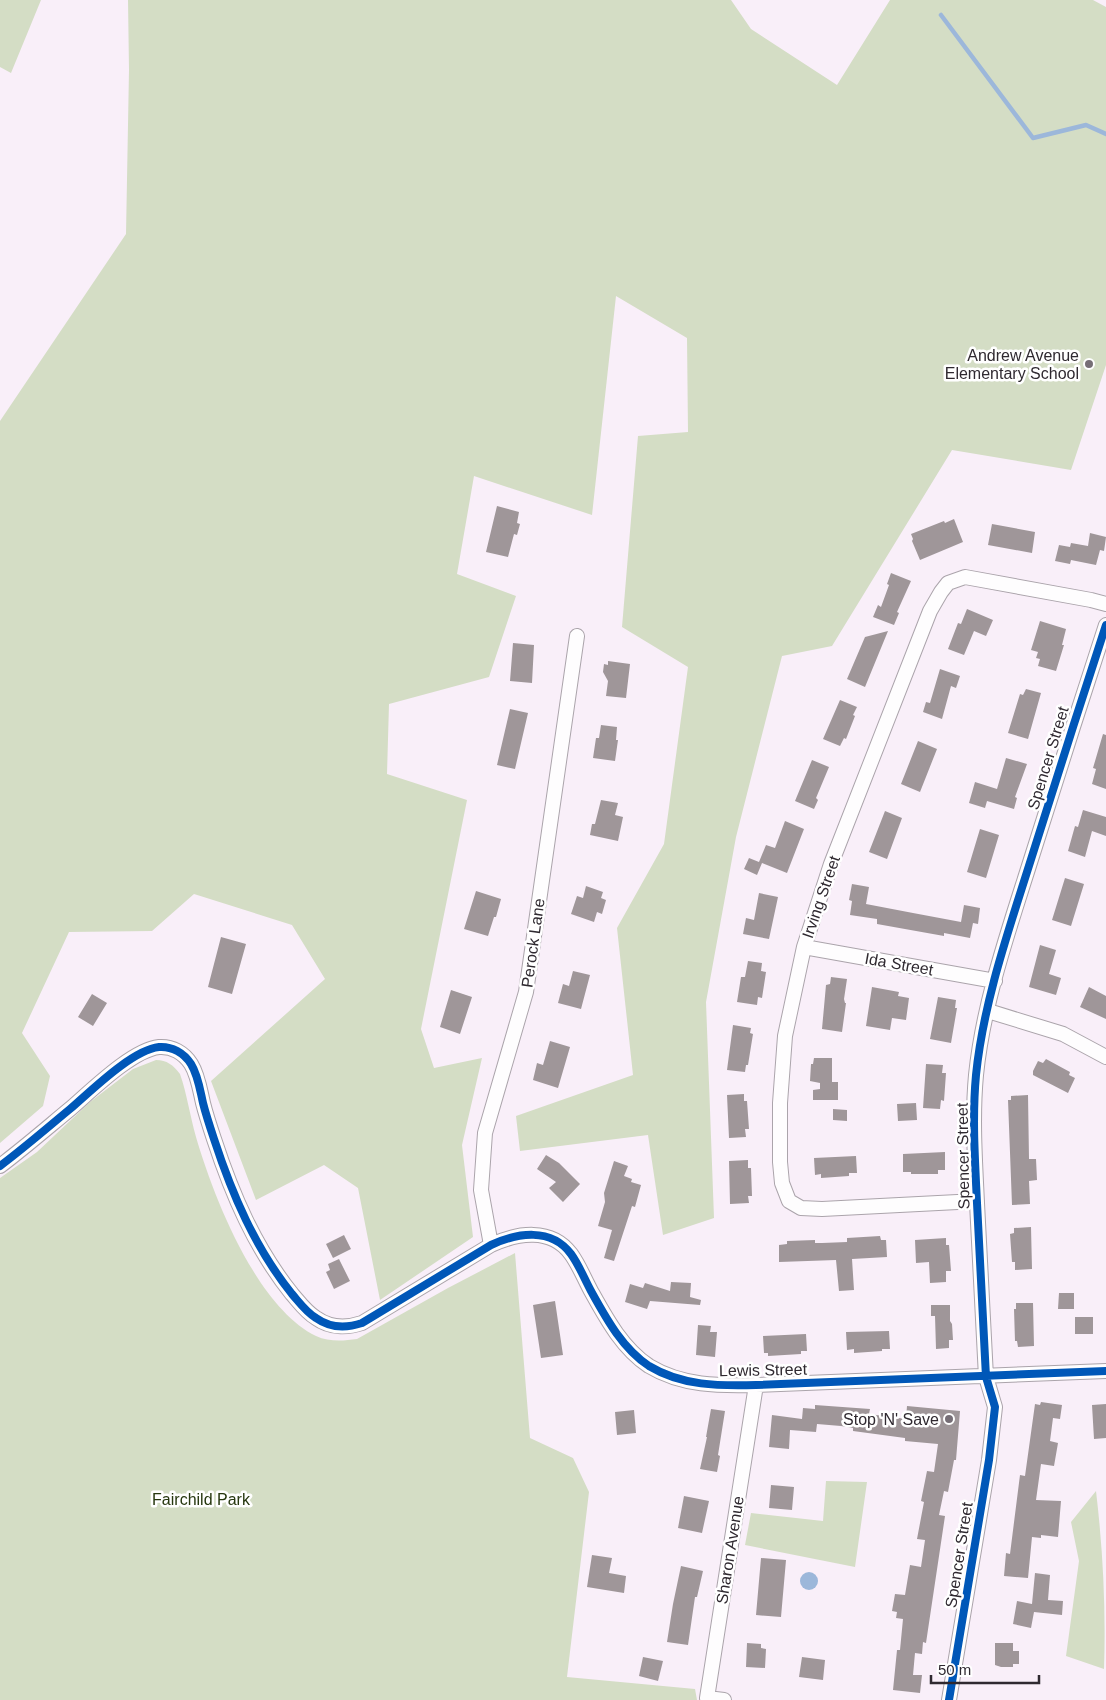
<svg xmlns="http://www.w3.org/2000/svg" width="1106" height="1700" viewBox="0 0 1106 1700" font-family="Helvetica,sans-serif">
<rect width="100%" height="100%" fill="#f9eff9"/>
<path fill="#d4ddc5" d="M0 0H41L11 73 0 67Z
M128 0H731L751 29 837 85 890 0H1093L1106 7V365L1071 470 952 450 832 646 782 656 736 837 706 1002 714 1218 663 1235 648 1135 520 1151 516 1116 633 1075 617 928 664 844 688 667 622 627 638 436 688 432 687 338 616 296 592 515 474 476 457 574 516 596 489 677 389 704 387 774 467 800 421 1029 434 1068 482 1058 462 1145 473 1237 380 1300 358 1188 324 1165 256 1200 211 1081 325 979 292 925 194 894 152 931 69 932 22 1033 50 1076 43 1106 0 1143V421L126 234 129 70Z
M156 1060C167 1060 173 1065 180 1074 187 1094 190 1116 196 1137 214 1198 256 1306 316 1336 329 1342 343 1341 357 1339L448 1288 515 1253 530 1438 573 1458 589 1492 567 1677 695 1689 697 1700H0V1178L37 1152 90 1102 133 1069Z
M826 1481 867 1482 855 1567 745 1545 751 1513 823 1521Z
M1096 1491C1103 1550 1106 1610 1104 1669L1066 1656 1079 1561 1071 1522Z"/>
<path fill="#9cb7da" d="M800 1581a9 9 0 1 1 18 0a9 9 0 1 1-18 0Z"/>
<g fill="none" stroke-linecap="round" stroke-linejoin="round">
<path stroke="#9cb7da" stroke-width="4.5" d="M941 15 1033 138 1086 125 1106 134"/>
</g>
<path fill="#9f9699" d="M497 506 519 512 517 523 520 524 517 535 514 534 508 557 486 552Z
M954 519 963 542 920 560 912 541 913 539 911 534 944 521 945 523Z
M992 524 1035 532 1032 553 988 545Z
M1090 533 1106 537 1104 551 1100 550 1096 565 1071 560 1070 564 1055 561 1059 545 1070 547 1071 543 1088 546Z
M891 573 911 581 897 612 899 613 894 625 873 617 878 605 881 607 889 585 887 584Z
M967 609 993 620 986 636 974 631 964 655 948 649 958 623 961 624Z
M1040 621 1066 629 1062 645H1064L1056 671 1038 666 1040 659 1036 658 1038 652 1031 650Z
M888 631 865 687 847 679 865 637Z
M513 643 534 645 532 683 510 681Z
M608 661 630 664 626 698 606 696 608 681 603 672 604 664 608 665Z
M940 669 960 676 956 688 951 686 942 719 923 712 926 702 930 703Z
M1026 689 1041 693 1028 739 1008 733 1020 694 1023 695Z
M840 700 857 707 853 715 855 716 846 739 844 738 840 746 823 739Z
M510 709 528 713 515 769 497 765Z
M601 725 617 727 616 740H618L615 761 593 758 596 738H599Z
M1103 734 1106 735V789L1092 784 1096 769 1093 768Z
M918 741 937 749 920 792 901 784Z
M1006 758 1027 764 1015 797 1017 798 1014 809 987 801 985 808 969 803 975 782 997 789Z
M812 760 829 767 816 798 818 800 814 809 795 801Z
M601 800 618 803 615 815 623 817 618 841 590 835 592 824H595Z
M1083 810 1106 817V836L1092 831 1085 857 1068 851 1075 826 1078 827Z
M885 811 902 818 887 859 869 852Z
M785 821 804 829 787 873 762 863 757 875 744 869 749 858 759 862 766 845 775 848Z
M980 829 999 835 986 878 967 872Z
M1065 878 1084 884 1071 926 1052 920Z
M852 884 869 887 866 904 913 913 961 922 964 905 980 908 978 924 973 923 970 938 944 933V936L877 924V919L850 915 852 901 849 900Z
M586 886 603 892 601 898 606 900 602 914 597 912 594 922 571 914 577 896 583 898Z
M476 891 501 899 496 917H494L488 936 464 929Z
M759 893 778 897 769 939 743 934 746 918 754 920Z
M221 937 246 944 232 994 208 987Z
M1040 945 1056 950 1049 974 1061 978 1056 995 1029 987Z
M748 961 762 963 761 971 766 972 762 998 758 997 757 1005 737 1002 741 977H745Z
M573 971 590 975 581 1009 558 1003 563 984 569 986Z
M831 977 847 979 844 999 845 1003H846L842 1032 822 1029 826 985 830 984Z
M872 987 899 992 898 996 909 998 906 1020 892 1018 890 1030 866 1026Z
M1089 987 1106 996V1019L1080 1007Z
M451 990 472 997 460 1034 440 1027Z
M92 994 107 1003 93 1026 78 1017Z
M938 997 956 1000 955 1008H957L951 1043 930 1039Z
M733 1025 751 1028 750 1033 753 1034 748 1065H746L745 1072 727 1070Z
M550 1041 570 1047 558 1088 533 1080 537 1063 543 1065Z
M814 1058H832V1082H838V1100H813V1090L820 1089V1083L810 1081 811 1064H813Z
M1046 1059 1070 1072 1069 1075 1075 1078 1068 1093 1033 1075V1071L1038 1061 1043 1063Z
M926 1064 943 1065 942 1073H946L944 1101 941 1100 940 1109 923 1108Z
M744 1094V1101H747L749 1129H745L746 1137 729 1138 727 1095Z
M1028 1095 1029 1159H1036L1037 1180 1029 1181 1030 1204 1012 1205 1008 1100H1011V1096Z
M916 1103 917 1120 898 1121 897 1104Z
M833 1109 847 1110V1121L833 1120Z
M945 1152V1170H938V1174H911V1172H903V1154Z
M546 1155 559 1163 580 1184 563 1202 549 1188 556 1182 537 1169Z
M856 1156 857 1173H849V1176L821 1178V1174L815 1175 814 1158Z
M748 1160V1168H751L752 1196H748L749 1203 730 1204 729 1161Z
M614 1161 628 1166 624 1176 632 1179 631 1182 641 1185 635 1207 632 1206 614 1261 604 1258 612 1230 598 1226 605 1202 604 1193Z
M1031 1227 1032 1269 1015 1270V1262H1012L1010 1234 1014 1233V1228Z
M344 1235 351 1249 333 1258 326 1244Z
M880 1236 881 1240H886L887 1257 852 1259 854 1290 839 1291 836 1260 779 1262V1245L787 1244V1241L815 1240V1243H822L847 1242V1238Z
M946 1238V1245H949L951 1271H946V1282L930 1283 929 1262 916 1263 915 1240Z
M339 1259 350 1281 334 1289 326 1272 330 1270 328 1264Z
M671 1282 691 1283 690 1297 701 1300 700 1305 650 1301 647 1309 625 1302 630 1284 643 1288 645 1283 670 1291Z
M1059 1293H1074V1309H1058Z
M555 1301 563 1355 541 1358 533 1305Z
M1016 1303H1033L1034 1346 1018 1347 1017 1341H1015L1014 1309H1016Z
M931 1305H950V1321L952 1324 953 1340H949V1348L936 1349 935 1316H931Z
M1075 1317H1093V1334H1075Z
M698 1325 711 1326 710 1332H717L715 1357 696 1355Z
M889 1331 890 1349H882V1351L854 1353V1349L847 1350 846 1332Z
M806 1334 807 1351H801V1354L768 1356V1353H764L763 1336Z
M1041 1402 1062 1405 1060 1419 1053 1418 1050 1441 1058 1443 1054 1466 1041 1464 1036 1500 1061 1501 1058 1537 1041 1535V1538L1032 1537 1028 1578 1004 1576 1006 1553 1010 1554 1020 1475 1025 1476 1035 1404 1040 1405Z
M1106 1404V1438L1094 1439 1092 1405Z
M815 1405 870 1409 869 1414 906 1419 907 1406 960 1411 956 1460H954L948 1492 944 1491 939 1515 945 1516 926 1643 923 1642 922 1654 915 1653 913 1675H922L920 1693 893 1690 897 1650H900L903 1619 896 1618 897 1612 892 1611 895 1594 905 1595 910 1565 921 1567 925 1540 917 1539 924 1502 921 1501 927 1471 934 1472 938 1444 905 1441V1438L853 1431V1428L841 1426 817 1424 816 1432 790 1430 789 1449 769 1447 772 1415 802 1419 803 1408 815 1409Z
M711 1409 725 1411 718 1455 720 1456 717 1472 700 1469 707 1437H706Z
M634 1410 636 1433 617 1435 615 1412Z
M771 1485 794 1487 792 1510 769 1508Z
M684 1496 709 1501 702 1533 678 1528Z
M592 1555 612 1558 609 1573 626 1576 624 1593 587 1587Z
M761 1558 786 1560 781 1617 756 1615Z
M681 1566 703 1571 697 1597H695L688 1645 667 1642 673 1604Z
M1035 1573 1050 1575 1048 1600 1063 1601 1062 1615 1034 1612 1031 1628 1013 1624 1017 1601 1032 1604Z
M747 1643 761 1644V1648L766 1649 765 1668 746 1667Z
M995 1643H1013V1651H1019V1664H1013V1667H1001L995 1665Z
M643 1657 663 1661 658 1681 639 1676Z
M802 1657 825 1660 823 1680 799 1677Z"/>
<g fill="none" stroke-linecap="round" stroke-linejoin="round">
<g stroke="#aba4ab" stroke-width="16">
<path id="minor" d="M804 947 995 981
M988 1011 1063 1034 1106 1057
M0 1166C24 1148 47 1128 70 1109 91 1091 132 1050 159 1047 172 1046 184 1053 191 1064 198 1075 200 1090 203 1103 206 1115 210 1127 214 1139 232 1194 255 1248 292 1294 299 1302 306 1312 316 1318 330 1328 347 1328 362 1323L491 1245C517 1233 551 1227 571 1254 579 1265 584 1278 591 1291 606 1318 622 1348 649 1366 682 1386 719 1386 756 1385L1106 1371
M977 1201 822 1209 801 1208 789 1201 782 1183 780 1162V1103L785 1036 804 947 831 864 930 611 941 592 948 583 965 577 1091 600 1106 604
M491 1245 481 1190 485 1133 526 992 577 636
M724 1700 707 1698 756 1385
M949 1700 989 1460 995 1407 986 1377C983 1319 980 1261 977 1203 975 1160 972 1118 976 1075 983 1006 1006 938 1027 872 1053 790 1079 707 1106 625"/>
</g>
<use href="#minor" stroke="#fefdfe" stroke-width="14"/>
<g stroke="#fff" stroke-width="11">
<path id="cycleway" d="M0 1166C24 1148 47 1128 70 1109 91 1091 132 1050 159 1047 172 1046 184 1053 191 1064 198 1075 200 1090 203 1103 206 1115 210 1127 214 1139 232 1194 255 1248 292 1294 299 1302 306 1312 316 1318 330 1328 347 1328 362 1323L491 1245C517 1233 551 1227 571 1254 579 1265 584 1278 591 1291 606 1318 622 1348 649 1366 682 1386 719 1386 756 1385L1106 1371
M949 1700 989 1460 995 1407 986 1377C983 1319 980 1261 977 1203 975 1160 972 1118 976 1075 983 1006 1006 938 1027 872 1053 790 1079 707 1106 625"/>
</g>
<use href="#cycleway" stroke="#0057b8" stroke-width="8"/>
</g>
<g fill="#766e76" stroke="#fff" stroke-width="2">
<circle cx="1089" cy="364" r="5"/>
<circle cx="949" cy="1419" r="5"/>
</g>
<g text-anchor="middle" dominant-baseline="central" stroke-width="5" stroke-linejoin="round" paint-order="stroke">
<g font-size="16" fill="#2f2930" stroke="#fff" text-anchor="end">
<text x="1079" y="355">Andrew Avenue<tspan x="1079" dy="18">Elementary School</tspan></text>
<text x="939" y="1419">Stop 'N' Save</text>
</g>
<g font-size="16" fill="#2f2930" stroke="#fff">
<text transform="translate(1048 758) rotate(-73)">Spencer Street</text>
<text transform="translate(821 897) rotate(-71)">Irving Street</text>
<text transform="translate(533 943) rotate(-82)">Perock Lane</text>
<text transform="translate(899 964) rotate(10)">Ida Street</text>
<text transform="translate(963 1156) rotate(-91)">Spencer Street</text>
<text transform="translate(763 1370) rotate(-1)">Lewis Street</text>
<text transform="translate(730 1550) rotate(-81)">Sharon Avenue</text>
<text transform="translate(959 1555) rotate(-81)">Spencer Street</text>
</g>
<g font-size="16" fill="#26370f" stroke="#fff">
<text x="201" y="1499">Fairchild Park</text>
</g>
</g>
<path d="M931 1675v8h108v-8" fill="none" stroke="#2f2930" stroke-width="2.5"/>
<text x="938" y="1675" font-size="15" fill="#2f2930" stroke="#ffffff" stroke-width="4" paint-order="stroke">50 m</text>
</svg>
